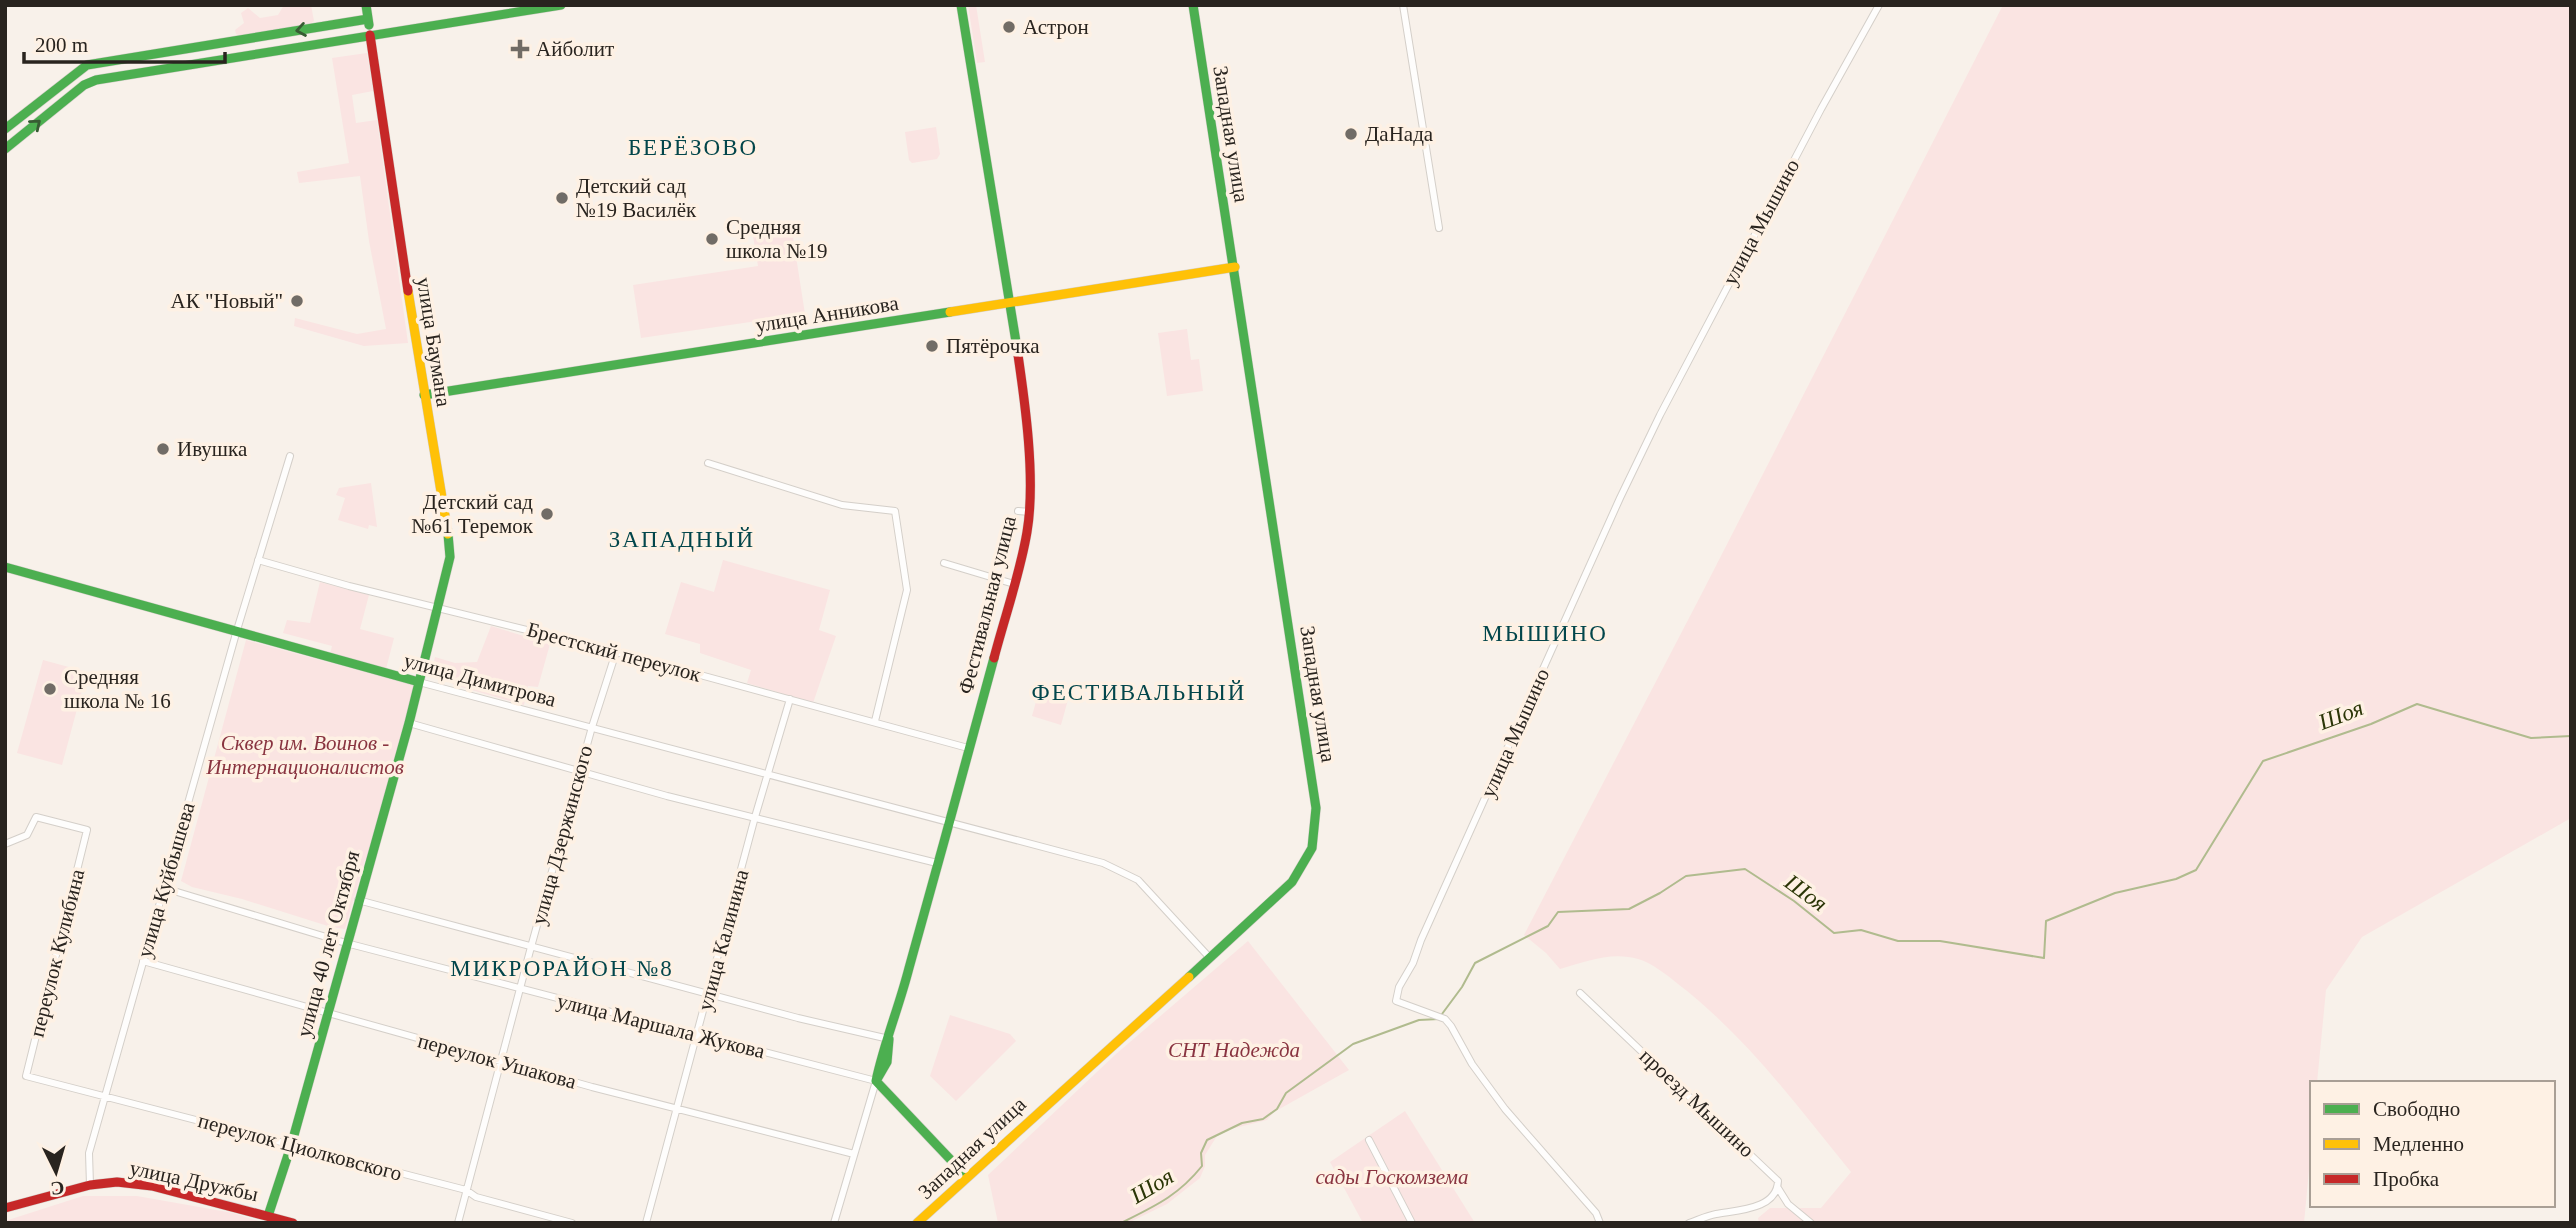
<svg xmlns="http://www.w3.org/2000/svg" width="2576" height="1228" viewBox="0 0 2576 1228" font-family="'Times New Roman',serif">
<rect width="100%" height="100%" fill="#f8f1ea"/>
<path fill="#fae4e2" d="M284 5H311L314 21 309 25 242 36 236 34 235 30 244 23 241 13 248 8 260 18 278 15Z
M968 5H976L985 62 977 63Z
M2003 5H2571V818L2362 937 2326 990 2317 1083H2312V1138L2304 1223H1759L1758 1218 1770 1208H1821L1851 1172C1797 1106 1746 1036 1678 984 1667 975 1652 963 1638 959 1612 951 1584 962 1560 969L1546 953 1524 935 1701 595Z
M367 53 373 91 352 95 356 123 377 120 408 343 364 346 294 326 295 318 357 334 386 329 369 241 360 176 299 183 297 172 349 163 332 58Z
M936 127 940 154 937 159 912 163 909 160 905 132Z
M791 224 805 314 641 338 633 285 758 266 752 230Z
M1187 329 1191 360 1199 359 1203 391 1167 396 1158 333Z
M371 483 377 527 369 525 368 529 338 520 345 498 336 495 339 488Z
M723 560 830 590 819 630 836 636 813 703 747 683 751 670 700 653V644L665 634 681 582 714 592Z
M320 582 369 595 360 629 394 638 386 669 330 654 332 646 283 633 287 620 310 623Z
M491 626 550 644 538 687 528 686 524 705 454 685 450 681 448 670 434 661 435 657 455 663 477 662Z
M246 640 416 686 387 786 388 798 382 802C379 822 377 843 365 860L345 929 331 927 242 899 192 887 181 881Z
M43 660 87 672 62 765 17 753Z
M1040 687 1069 696 1061 725 1032 716Z
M1248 941 1349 1070 1274 1112 1267 1120 1231 1129 1217 1136 1205 1155V1166L1200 1178 1167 1204 1128 1223H998L988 1175 1116 1054Z
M950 1015 1010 1034 1016 1041 956 1101 930 1076Z
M1405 1111 1475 1223H1363L1330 1162Z
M83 1196H137L233 1213 265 1223H5V1221Z"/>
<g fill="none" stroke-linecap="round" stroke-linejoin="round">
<path stroke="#b0bb8e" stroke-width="2" d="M1442 1014 1462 987 1475 963 1548 926 1558 912 1629 909 1660 893 1686 876 1745 869 1794 901 1834 933 1861 930 1898 941H1940L2044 958 2046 921 2115 893 2176 879 2196 870 2263 761 2371 724 2417 704 2531 738 2571 736
M1121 1223C1155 1206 1178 1196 1202 1166L1201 1153 1207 1140 1242 1123 1263 1119 1277 1109 1286 1093 1353 1044 1419 1020 1439 1019"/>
<g stroke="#d4cfc9" stroke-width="8">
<path id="street" d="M1403 5 1439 228
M708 463 842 505 895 511 907 590 875 721
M1018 511 1030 512
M258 560 349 586 616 652 968 748
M944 563 1014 584
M419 682 1103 863 1138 880 1209 957
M409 723 667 796 937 863
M5 844 27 835 36 817 87 830 26 1076 466 1190 476 1197 572 1223
M164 888 346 943 876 1081 834 1223
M358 900 798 1018 889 1039
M143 961 592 1087 854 1154
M1580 993 1778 1181C1777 1210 1736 1210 1716 1214 1706 1216 1698 1220 1689 1223
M1369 1140 1412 1223
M90 1185 89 1153 237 630 290 456
M1778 1188 1788 1204 1811 1223
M458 1223 531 947 592 727 616 652
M646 1223 755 817 790 699
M1600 1223 1596 1213 1505 1109 1472 1064 1451 1026 1445 1019 1396 1001 1399 987 1413 963 1421 940 1620 498 1660 415 1821 109 1879 5"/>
</g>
<g stroke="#d4cfc9" stroke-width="10">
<path id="fast" d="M366 5 369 25
M961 5 1017 348
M5 129 87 65 368 19
M5 149 84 85 96 80 561 5
M424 395 950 312
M5 567 419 682
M1189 977 1292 882 1312 848 1316 808 1193 5
M876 1081C884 1043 899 1007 909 968 938 865 966 761 994 658
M876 1081 967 1177
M876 1081 887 1062 889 1039
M268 1216 291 1146 409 723 450 557 448 534"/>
</g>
<g stroke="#d4cfc9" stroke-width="10">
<path id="slow" d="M408 291 448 534
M950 312 1235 267
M917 1223 1189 977"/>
</g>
<g stroke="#d4cfc9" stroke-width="10">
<path id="jam" d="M370 35 408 291
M994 658C1005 616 1020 574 1027 532 1036 479 1025 402 1017 348
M5 1208 90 1185 117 1182 152 1186 293 1223"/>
</g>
<use href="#street" stroke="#fefdfc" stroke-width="6"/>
<use href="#fast" stroke="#4caf50" stroke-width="9"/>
<use href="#slow" stroke="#ffc107" stroke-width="9"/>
<use href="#jam" stroke="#c62828" stroke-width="9"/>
</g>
<defs><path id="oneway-chevron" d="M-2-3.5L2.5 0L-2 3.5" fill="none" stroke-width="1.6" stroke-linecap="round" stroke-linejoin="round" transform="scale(1.75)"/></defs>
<g stroke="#375c33">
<use href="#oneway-chevron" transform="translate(301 30) rotate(170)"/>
<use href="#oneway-chevron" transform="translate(36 124) rotate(-40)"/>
</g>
<g fill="#716c66" stroke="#fef1e4" stroke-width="2.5">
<circle cx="1009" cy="27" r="7"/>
<path d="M516.5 38.5h7v7h7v7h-7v7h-7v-7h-7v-7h7z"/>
<circle cx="1351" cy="134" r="7"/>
<circle cx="562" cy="198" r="7"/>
<circle cx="712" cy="239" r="7"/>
<circle cx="297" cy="301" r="7"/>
<circle cx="932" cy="346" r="7"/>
<circle cx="163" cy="449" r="7"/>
<circle cx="547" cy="514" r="7"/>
<circle cx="50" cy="689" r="7"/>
</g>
<g text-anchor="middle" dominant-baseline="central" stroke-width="7" stroke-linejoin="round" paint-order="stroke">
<g font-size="21" fill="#29241f" stroke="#fef1e4" text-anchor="start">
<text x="1023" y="27">Астрон</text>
<text x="536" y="49">Айболит</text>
<text x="1365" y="134">ДаНада</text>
<text x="576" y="186">Детский сад<tspan x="576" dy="24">№19 Василёк</tspan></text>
<text x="726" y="227">Средняя<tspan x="726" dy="24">школа №19</tspan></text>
<text x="283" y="301" text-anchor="end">АК "Новый"</text>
<text x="946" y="346">Пятёрочка</text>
<text x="177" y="449">Ивушка</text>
<text x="533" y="502" text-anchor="end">Детский сад<tspan x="533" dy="24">№61 Теремок</tspan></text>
<text x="64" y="677">Средняя<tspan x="64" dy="24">школа № 16</tspan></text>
</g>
<g font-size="21" fill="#29241f" stroke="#fef1e4">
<text transform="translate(1231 134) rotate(81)">Западная улица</text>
<text transform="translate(1761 222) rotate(-62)">улица Мышино</text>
<text transform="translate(827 314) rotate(-9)">улица Анникова</text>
<text transform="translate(434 342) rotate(81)">улица Баумана</text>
<text transform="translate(987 605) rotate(-76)">Фестивальная улица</text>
<text transform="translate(614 652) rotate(15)">Брестский переулок</text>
<text transform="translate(480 680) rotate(15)">улица Димитрова</text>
<text transform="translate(1318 694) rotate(81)">Западная улица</text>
<text transform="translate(1515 733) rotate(-66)">улица Мышино</text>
<text transform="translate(562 835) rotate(-75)">улица Дзержинского</text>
<text transform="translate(166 880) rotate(-74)">улица Куйбышева</text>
<text transform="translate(723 940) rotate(-75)">улица Калинина</text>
<text transform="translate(328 944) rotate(-75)">улица 40 лет Октября</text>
<text transform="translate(57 953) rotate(-76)">переулок Кулибина</text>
<text transform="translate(661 1026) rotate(14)">улица Маршала Жукова</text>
<text transform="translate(497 1061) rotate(15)">переулок Ушакова</text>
<text transform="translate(1697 1103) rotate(43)">проезд Мышино</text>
<text transform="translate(300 1147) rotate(15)">переулок Циолковского</text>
<text transform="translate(972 1148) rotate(-43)">Западная улица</text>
<text transform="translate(194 1181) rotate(12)">улица Дружбы</text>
</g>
<g font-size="21" font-style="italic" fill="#893440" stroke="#fef1e4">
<text x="305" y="743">Сквер им. Воинов -<tspan x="305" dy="24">Интернационалистов</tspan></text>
<text x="1234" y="1050">СНТ Надежда</text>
<text x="1392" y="1177">сады Госкомзема</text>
</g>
<g font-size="23" letter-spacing="2" fill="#03464b" stroke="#fef1e4">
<text x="693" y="147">БЕРЁЗОВО</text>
<text x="682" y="539">ЗАПАДНЫЙ</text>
<text x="1545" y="633">МЫШИНО</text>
<text x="1139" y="692">ФЕСТИВАЛЬНЫЙ</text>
<text x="562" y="968">МИКРОРАЙОН №8</text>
</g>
<g font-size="23" font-style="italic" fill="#2b3607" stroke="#fef1e4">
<text transform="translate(2341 715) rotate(-21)">Шоя</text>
<text transform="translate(1806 893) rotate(36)">Шоя</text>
<text transform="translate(1152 1186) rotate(-31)">Шоя</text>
</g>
</g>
<rect width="2576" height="1228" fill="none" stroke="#29241f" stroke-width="14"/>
<rect x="2310" y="1081" width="245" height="126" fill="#fef1e4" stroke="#a99f95" stroke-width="2"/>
<rect x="2324" y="1104" width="35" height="10" fill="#4caf50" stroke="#a99f95" stroke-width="2"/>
<text x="2373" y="1116" font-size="21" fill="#29241f">Свободно</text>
<rect x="2324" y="1139" width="35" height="10" fill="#ffc107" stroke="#a99f95" stroke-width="2"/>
<text x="2373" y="1151" font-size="21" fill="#29241f">Медленно</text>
<rect x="2324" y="1174" width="35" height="10" fill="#c62828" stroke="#a99f95" stroke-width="2"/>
<text x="2373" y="1186" font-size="21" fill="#29241f">Пробка</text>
<g transform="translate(56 1172) rotate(175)" stroke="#fef1e4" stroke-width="5" paint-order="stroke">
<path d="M0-5L12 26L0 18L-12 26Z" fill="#29241f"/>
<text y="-10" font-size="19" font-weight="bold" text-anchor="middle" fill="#29241f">С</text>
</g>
<path d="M24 52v10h201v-10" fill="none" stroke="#29241f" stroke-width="3.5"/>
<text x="35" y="52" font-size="21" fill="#29241f" stroke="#fef1e4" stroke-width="5" paint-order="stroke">200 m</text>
</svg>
